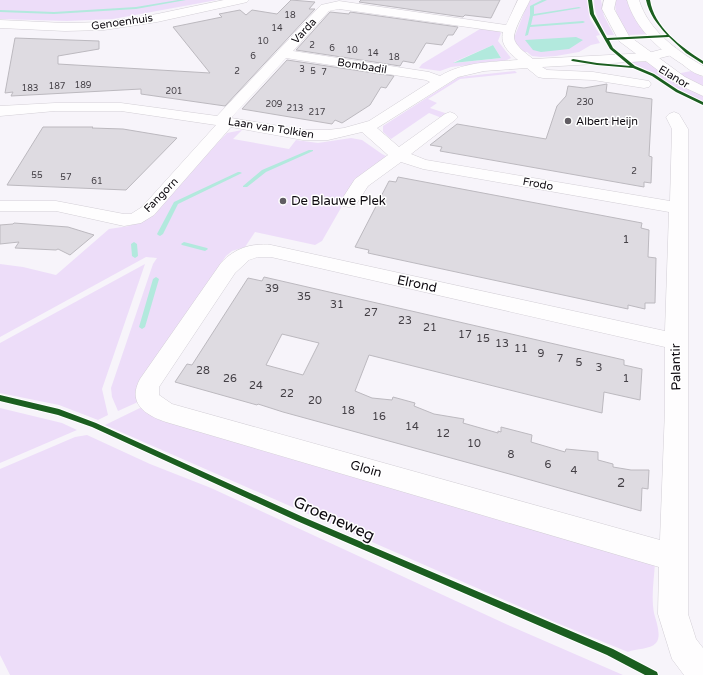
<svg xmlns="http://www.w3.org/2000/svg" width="703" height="675" viewBox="0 0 703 675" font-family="'Varela Round',sans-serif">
<rect width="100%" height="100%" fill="#f7f4fa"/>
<path fill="#edddf9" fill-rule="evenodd" d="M0 0H217L113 19 67 21 0 19Z
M529 0H587L590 19 600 35 596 36 600 43 591 45 579 52 556 56 541 57 532 56 527 52H523L514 42V38Z
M594 0H601L604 16 614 35H607C600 24 594 14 594 0Z
M615 0H628L649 34 629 35C621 24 614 14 615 0Z
M480 29H495L501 33 498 41 511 58 505 61 451 67 440 71 419 68 422 64ZM493 45 501 58 454 63V62Z
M629 60 647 62 655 66 703 94V102L678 89 654 74 636 65Z
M515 71 517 73 460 79 428 99 437 103 430 108 448 114 442 118 429 113 391 139 383 132V126L459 77Z
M691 71 703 77V89L676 74Z
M242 130 233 139 289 149 296 140 318 143 351 138 362 140 382 154 388 157 354 181 341 200 342 206 322 241 315 245 255 232 245 247 232 251 226 256 140 382 138 402 118 411 112 397 111 388 153 264 157 258 146 257 0 337V264L23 267 56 275 109 229 129 226 146 218 227 133Z
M145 264 102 389 108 415 98 420 59 405 0 393V343Z
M142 407 655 563C654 579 651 597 654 613 656 621 662 636 656 643 650 650 636 648 628 652L557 623 105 425Z
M0 408 62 423 77 430 0 463Z
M87 435 150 464 211 488 508 625 623 675H10L0 655V469L75 437Z"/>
<path fill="#b2e9dd" d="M576 37 583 40 569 49 541 52 533 50 525 40Z
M493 45 501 58 453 63Z"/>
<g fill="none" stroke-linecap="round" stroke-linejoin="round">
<path fill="#b2e9dd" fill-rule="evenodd" d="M178 0H186L136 9 54 14 0 12V10L54 12 136 7Z
M542 0H547L534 6V14L579 7 581 8 533 16 531 25 583 21 585 22 583 23 530 27 528 35 525 36 530 15V6Z
M309 150H313V151L266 172 247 187H243V186L262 170Z
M238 172H240L242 173 178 204 163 234 160 236 158 235 157 234 174 202Z
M134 242 137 244 138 256 135 258 132 256 131 244Z
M184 242 207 248 208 249 205 251 182 245 181 244Z
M156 277 159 279 145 327 142 329 139 327 153 279Z"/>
</g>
<path fill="#dedbe1" stroke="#bcb9bf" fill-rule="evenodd" d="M291 0 315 2 309 9H315L225 106 141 94V89L11 96 13 92 5 93 15 38 99 41V49L58 56V64L210 73 173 27 222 17 219 14 240 10 246 15 252 10 277 14Z
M361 0H500L491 18 465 15 463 17 359 2Z
M330 12 349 14 350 12 458 27 453 35H448L442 45 426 43 414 63 403 61 400 66 296 50Z
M287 60 394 76 386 88 381 87 370 105 342 123 335 120 332 124 242 109Z
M607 84 606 92 652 99 649 156 652 157 651 183 644 182V187L440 151 442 147 430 145 457 124 546 139 557 106 566 96 568 86 584 88Z
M43 127H93L92 128 123 129 177 138 126 190 7 185Z
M398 177 642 223 641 228 649 230 648 257 656 258 655 303H645V309L628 305V309L368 253 369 250 355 247 389 181 396 182Z
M14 223 68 227 94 235 70 255 58 249 56 250 15 248 19 242 0 244V225L13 224Z
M264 277 624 360V365L642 369 640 400 604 392 602 413 369 355 355 391 372 398 392 400 393 397 415 403 414 406 434 414 464 419 463 423 498 433V431L501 432V427L532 435 531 442 565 452 566 449 598 452V460L613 464V467L631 470H649L648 489 642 488 641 511 513 475 283 412 258 404 257 405 175 382 187 364 192 365 248 278 262 281ZM282 334 319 343 303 375 266 365Z"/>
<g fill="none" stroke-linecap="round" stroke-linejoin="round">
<g stroke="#d3cfd6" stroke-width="1">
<path id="minor" d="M224 0H249L247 2 243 3 157 22 104 30 65 31 0 28V20L65 23 104 22 157 14Z
M518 0H530C526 9 514 28 514 38 515 46 527 54 533 59L648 53 671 47 676 48 678 51 676 54 648 61 542 67 547 70 593 72 649 81 651 84 649 87 644 88 593 80 543 78 538 77 527 68 484 71 458 77 377 128 399 147 445 114 450 112 455 114 458 117 455 120 411 154 426 160 670 201 672 129 666 117 669 114 674 112 679 114 688 129V614L696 639 703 648V675H684L672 659 658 614 659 567 166 422C145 415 127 403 140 379L221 263C235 248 251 243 271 245L665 331 669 212 423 169 401 162 368 186 355 206 349 207 343 206 340 202 355 179 388 155 362 132 328 140H303L231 127 154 215 141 223 124 226 56 211H0V201H56L124 214H131L142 207 216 125 121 111H55L0 116V106L55 103H121L217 116 321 5 339 1 506 25ZM339 9 503 32C500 45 509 52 518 60 492 62 463 62 440 76L429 72 293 51 329 11ZM286 58 426 80 430 82 369 121 344 128 328 130H303L231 118ZM258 257H271L665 347V409L660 540 172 404 159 395V387L235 273 249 260Z"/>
</g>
<g stroke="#d3cfd6" stroke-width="1">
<path id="major" d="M604 0H616L614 9 629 36 685 77 703 86V96L675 83 619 41 602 9Z
M627 0H639C648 30 677 51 703 66V76C695 74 688 69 682 64 658 49 635 28 627 0Z"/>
</g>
<use href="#minor" fill="#fefdfe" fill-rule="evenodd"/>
<use href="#major" fill="#fefdfe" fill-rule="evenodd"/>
<g stroke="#fff" stroke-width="2">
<path id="cycleway" d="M588 0H592L594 14 607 38 667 35C657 24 649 14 646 0H650C654 27 681 47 703 61V64L686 53 669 37 609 40 613 48 635 66 654 74 678 90 703 102V105L676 92 652 76 633 68 597 65 572 61 571 60 573 59 597 63 630 66 610 49 590 14Z
M0 395 59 409 96 423 303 517 613 649 657 672 658 675H645L607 655 297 521 92 427 58 415 0 401Z"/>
</g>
<use href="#cycleway" fill="#1b5e20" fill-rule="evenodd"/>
</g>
<g fill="#605c62" stroke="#fff" stroke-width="1.5">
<circle cx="568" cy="121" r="4"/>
<circle cx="283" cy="201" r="4"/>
</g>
<g text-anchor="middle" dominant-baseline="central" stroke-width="3" stroke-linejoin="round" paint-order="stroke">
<g font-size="9" fill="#433f45">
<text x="290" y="15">18</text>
<text x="277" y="28">14</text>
<text x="263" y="41">10</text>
<text x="312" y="45">2</text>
<text x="332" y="48">6</text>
<text x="352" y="50">10</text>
<text x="373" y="53">14</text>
<text x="253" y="56">6</text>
<text x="394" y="57">18</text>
<text x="302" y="69">3</text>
<text x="237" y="71">2</text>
<text x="313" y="71">5</text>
<text x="324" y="72">7</text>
<text x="83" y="85">189</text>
<text x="57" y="86">187</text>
<text x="30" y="88">183</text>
<text x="174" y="91">201</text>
<text x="585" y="102">230</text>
<text x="274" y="104">209</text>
<text x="295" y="108">213</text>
<text x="317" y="112">217</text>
<text x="634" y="171">2</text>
<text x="37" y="175">55</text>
<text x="66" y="177">57</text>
<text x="97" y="181">61</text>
</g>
<g font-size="11" fill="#0e0a10" stroke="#fff">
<text transform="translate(122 22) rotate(-8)">Genoenhuis</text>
<text transform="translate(304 31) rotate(-47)">Varda</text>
<text transform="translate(362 66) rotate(9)">Bombadil</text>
<text transform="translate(674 77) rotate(31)">Elanor</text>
<text transform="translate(271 128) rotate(9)">Laan van Tolkien</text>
<text transform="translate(538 184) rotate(10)">Frodo</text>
<text transform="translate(161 195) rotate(-46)">Fangorn</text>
</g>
<g font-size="11" fill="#0e0a10" stroke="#fff" text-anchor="start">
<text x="576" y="121">Albert Heijn</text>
</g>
<g font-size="11" fill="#433f45">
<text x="626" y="239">1</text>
<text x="272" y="288">39</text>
<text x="304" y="296">35</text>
<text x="337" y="304">31</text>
<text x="371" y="312">27</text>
<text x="405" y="320">23</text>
<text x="430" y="327">21</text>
<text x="465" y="334">17</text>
<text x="483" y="338">15</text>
<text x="502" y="343">13</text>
<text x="521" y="348">11</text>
<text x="541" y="353">9</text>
<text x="560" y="358">7</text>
<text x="579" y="362">5</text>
<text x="599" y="367">3</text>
<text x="203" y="370">28</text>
<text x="230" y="378">26</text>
<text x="626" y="378">1</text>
<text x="256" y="385">24</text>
<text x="287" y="393">22</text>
<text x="315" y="400">20</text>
<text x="348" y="410">18</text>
<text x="379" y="416">16</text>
<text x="412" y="426">14</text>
<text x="443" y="433">12</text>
<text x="474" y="443">10</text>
<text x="511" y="454">8</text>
<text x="548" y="464">6</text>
<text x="574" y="470">4</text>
</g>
<g font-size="13" fill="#0e0a10" stroke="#fff" text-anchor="start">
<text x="291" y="201">De Blauwe Plek</text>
</g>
<g font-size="13" fill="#0e0a10" stroke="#fff">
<text transform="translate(417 284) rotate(12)">Elrond</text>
<text transform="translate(676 367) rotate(-91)">Palantir</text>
<text transform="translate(366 469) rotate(16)">Gloin</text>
</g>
<g font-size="13" fill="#433f45">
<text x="621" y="483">2</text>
</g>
<g font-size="16" fill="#0e0a10" stroke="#fff">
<text transform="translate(334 519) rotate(24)">Groeneweg</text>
</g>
</g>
</svg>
